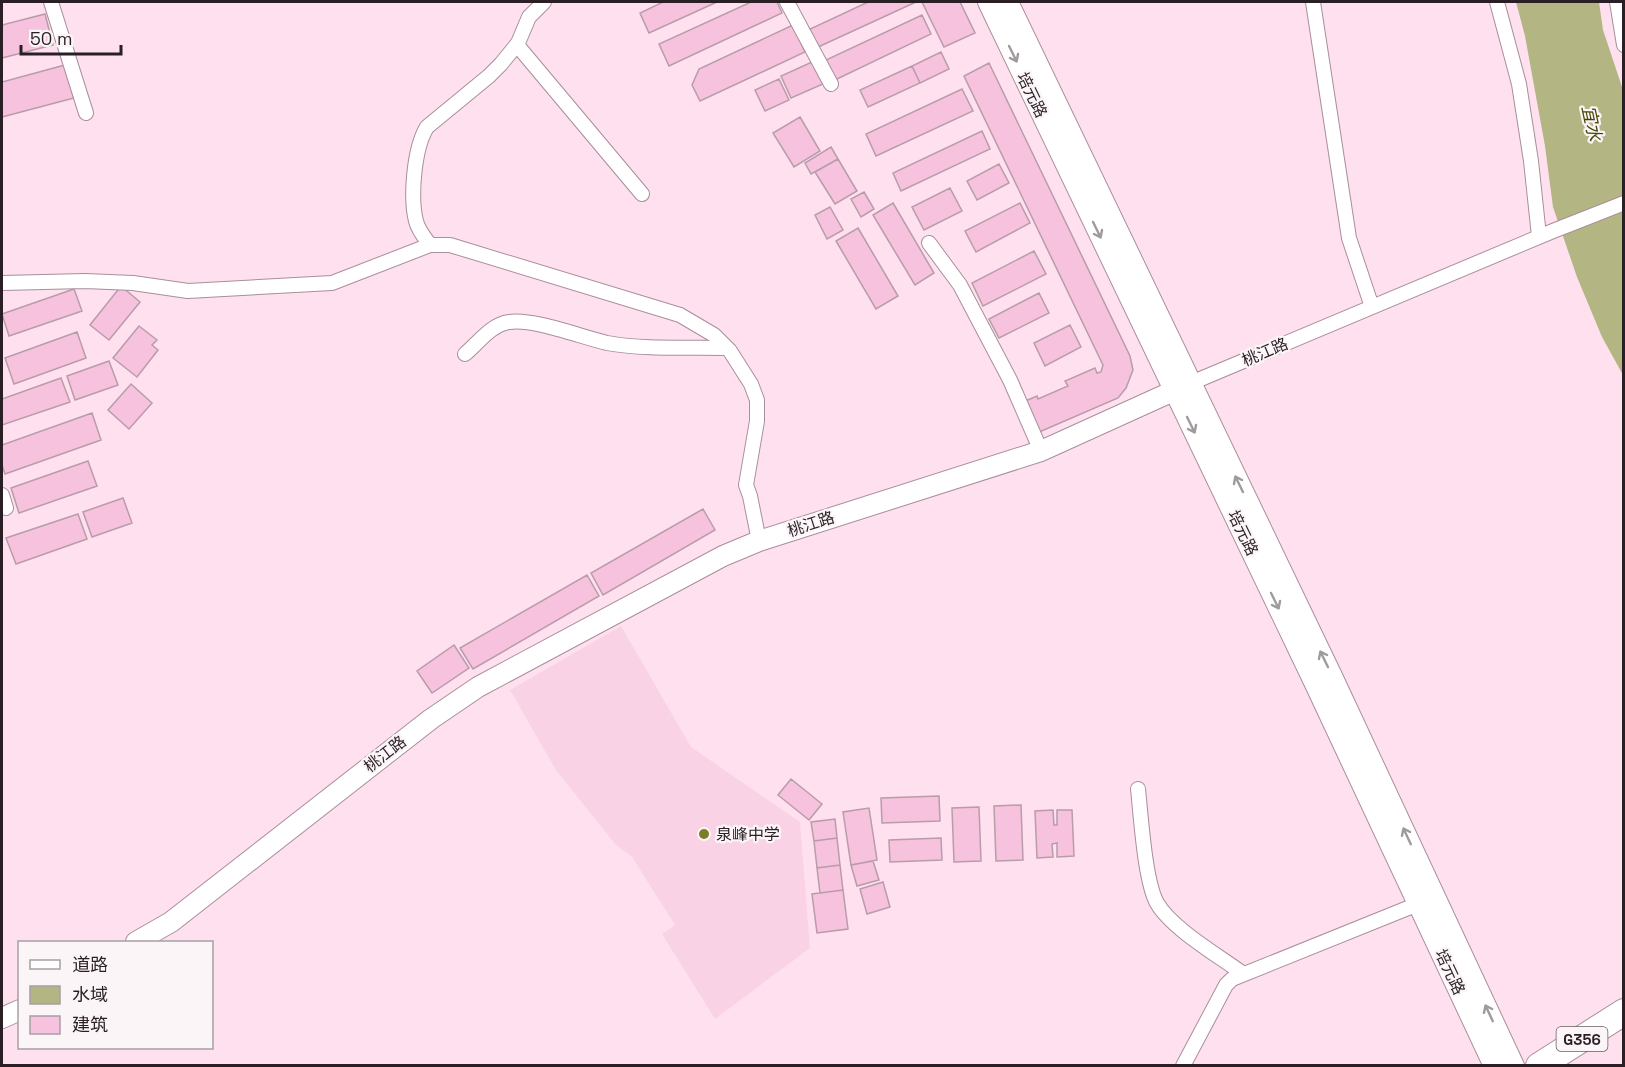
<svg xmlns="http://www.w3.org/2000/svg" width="1625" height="1067" viewBox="0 0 1625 1067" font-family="'Space Grotesk','Noto Sans SC',sans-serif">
<rect width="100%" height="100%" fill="#fee0ef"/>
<path fill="#f9d3e5" d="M621 626 691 747 800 822 810 948 715 1019 662 934 675 925 632 857 616 845 556 770 510 690Z"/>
<path fill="#b3b582" d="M1516 2H1599L1603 30 1623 90V375L1602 337 1577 277 1553 207 1545 146 1525 36Z"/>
<path fill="#f7c2dd" stroke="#b89ca9" stroke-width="1.5" d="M663 2H717L649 33 640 13Z
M751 2H777L782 13 669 66 659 44Z
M868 2H916L816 48 808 30Z
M922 2H960L975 33 944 47Z
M45 14 53 45 2 58V25Z
M922 15 931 34 835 80 826 60Z
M793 25 805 52 700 101 692 85 699 69Z
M941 52 949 69 920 83 912 66Z
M812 62 823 84 791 98 781 76Z
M989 63 1130 356 1133 370 1126 388 1118 398 1037 433 1023 402 1037 396 1038 399 1068 386 1065 381 1095 368 1097 373 1101 372 1103 365 964 76Z
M65 65 74 98 2 117V82Z
M912 66 920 83 868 107 860 90Z
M779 79 789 100 765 111 755 90Z
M962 89 973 111 876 156 866 134Z
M800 117 820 151 794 167 773 133Z
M982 131 990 149 901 191 893 173Z
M831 147 838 159 811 174 805 163Z
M838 159 857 191 835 204 815 172Z
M999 164 1009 183 977 200 967 181Z
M950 188 962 211 924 230 912 207Z
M864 192 874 209 861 217 851 199Z
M893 203 934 273 915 285 873 215Z
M1020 203 1030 223 976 252 965 231Z
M830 207 843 230 827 239 815 215Z
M858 228 898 296 876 309 836 241Z
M1034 251 1046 274 983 306 972 283Z
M121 286 140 302 109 340 90 325Z
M74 289 82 311 9 336 2 314Z
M1039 293 1049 313 999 338 989 319Z
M1070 325 1081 347 1045 366 1034 343Z
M139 326 157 340 152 345 158 350 137 377 113 358Z
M77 332 86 358 14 384 5 358Z
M109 361 118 385 75 400 67 376Z
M61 378 70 402 2 425V399Z
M131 384 152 403 129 429 108 410Z
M92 413 101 440 5 474 2 465V445Z
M88 461 97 486 19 513 11 488Z
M123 498 132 523 92 537 83 512Z
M703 509 715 530 603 595 591 573Z
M78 514 87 539 16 564 6 538Z
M587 575 599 596 473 669 460 648Z
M454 645 469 668 432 693 417 671Z
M791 779 822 804 809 820 778 795Z
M939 796 940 821 882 823 881 798Z
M1021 805 1023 860 996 861 994 806Z
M979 807 981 861 954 862 952 808Z
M869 808 877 860 851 865 843 812Z
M1053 810 1054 825H1057V810H1072L1074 856 1057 857V843L1052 844 1053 857 1037 858 1035 811Z
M835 819 837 838 814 841 811 822Z
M837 838 840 865 817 868 814 841Z
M941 838 942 860 890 862 889 840Z
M873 861 879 880 857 886 851 865Z
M840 865 843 890 820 893 817 868Z
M883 882 890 907 867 914 860 889Z
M843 890 848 929 817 933 812 894Z"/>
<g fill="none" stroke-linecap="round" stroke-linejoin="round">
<g stroke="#a98e9b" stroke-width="16">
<path id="street" d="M51 2 86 113
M787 2 831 84
M1313 2 1349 238 1372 307
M1497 2 1519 84 1531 161 1539 236
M1617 2 1624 45
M517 45 642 194
M929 243 960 285 1010 380 1041 451
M430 245C425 238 418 230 416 221 410 197 414 148 427 127L489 76 501 64 518 43 529 17 544 2
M2 283 85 281 133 283 188 291 332 283 430 245H450L680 315 714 335 730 351 751 384 757 400V421L746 485 750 496 759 541
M465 354C478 343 492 324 509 322 533 318 581 337 607 343 646 350 687 347 726 348
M1191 383 1553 231 1624 203
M2 495 6 508
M1138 789C1141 817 1145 882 1157 903 1171 928 1219 956 1242 973
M1183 1066 1226 985 1232 979 1418 904"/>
</g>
<g stroke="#a98e9b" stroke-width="22">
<path id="secondary" d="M988 2 1315 684 1494 1066
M1008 2 1332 676 1514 1066
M136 942 171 922 431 719 478 687 723 556 759 541 1041 451 1191 383
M2 1018 20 1010"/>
</g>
<g stroke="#a98e9b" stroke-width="28">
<path id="highway" d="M1539 1066 1624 1012"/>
</g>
<use href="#street" stroke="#fff" stroke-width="14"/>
<use href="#secondary" stroke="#fff" stroke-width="20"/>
<use href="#highway" stroke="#fff" stroke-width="26"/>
</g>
<defs><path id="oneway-shaft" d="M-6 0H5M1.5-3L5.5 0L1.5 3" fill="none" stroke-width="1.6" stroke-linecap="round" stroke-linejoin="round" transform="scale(1.5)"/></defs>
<g stroke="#9f9a9c">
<use href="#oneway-shaft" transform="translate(1013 54) rotate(64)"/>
<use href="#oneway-shaft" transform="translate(1097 230) rotate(64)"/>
<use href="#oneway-shaft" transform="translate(1191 425) rotate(64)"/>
<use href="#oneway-shaft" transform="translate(1239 484) rotate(-116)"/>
<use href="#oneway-shaft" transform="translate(1275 601) rotate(64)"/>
<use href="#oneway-shaft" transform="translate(1324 659) rotate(-116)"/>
<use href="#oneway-shaft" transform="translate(1407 836) rotate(-115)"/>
<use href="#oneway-shaft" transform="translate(1489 1013) rotate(-115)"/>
</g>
<circle fill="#7c7d25" stroke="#fbf5f8" stroke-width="2" cx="704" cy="834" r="6"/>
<g text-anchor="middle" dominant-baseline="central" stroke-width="4.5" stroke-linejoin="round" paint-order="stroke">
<rect fill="#fbf5f8" stroke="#685f64" stroke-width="1.5" x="1556.5" y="1027" width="51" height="24" rx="4.5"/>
<g font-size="15" font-weight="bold" fill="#291f24">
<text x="1582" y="1039">G356</text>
</g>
<g font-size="16" fill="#291f24" stroke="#fbf5f8">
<text transform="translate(1032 95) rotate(64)">培元路</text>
<text transform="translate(1265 352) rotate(-23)">桃江路</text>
<text transform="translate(811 524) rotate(-18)">桃江路</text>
<text transform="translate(1243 533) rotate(64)">培元路</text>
<text transform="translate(385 754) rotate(-38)">桃江路</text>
<text transform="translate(1450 972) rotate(65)">培元路</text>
</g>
<g font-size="16" fill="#291f24" stroke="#fbf5f8" text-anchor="start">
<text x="716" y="834">泉峰中学</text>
</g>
<g font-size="18" font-style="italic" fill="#454606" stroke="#fbf5f8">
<text transform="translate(1592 123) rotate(78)">宜水</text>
</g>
</g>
<rect width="1625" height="1067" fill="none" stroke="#291f24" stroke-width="6"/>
<rect x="18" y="941" width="195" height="108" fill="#fbf5f8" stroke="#a79fa3" stroke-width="1.5"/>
<rect x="30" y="960" width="30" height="9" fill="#ffffff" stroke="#a79fa3" stroke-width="1.5"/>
<text x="72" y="971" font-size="18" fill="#291f24">道路</text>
<rect x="30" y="986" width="30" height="18" fill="#b3b582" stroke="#a79fa3" stroke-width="1.5"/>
<text x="72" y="1001" font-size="18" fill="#291f24">水域</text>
<rect x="30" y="1016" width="30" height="18" fill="#f7c2dd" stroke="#a79fa3" stroke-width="1.5"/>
<text x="72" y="1031" font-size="18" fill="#291f24">建筑</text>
<path d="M21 45v9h100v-9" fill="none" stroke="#291f24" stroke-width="3"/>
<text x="30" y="45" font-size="18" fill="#291f24" stroke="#fbf5f8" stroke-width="4.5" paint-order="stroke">50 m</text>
</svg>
